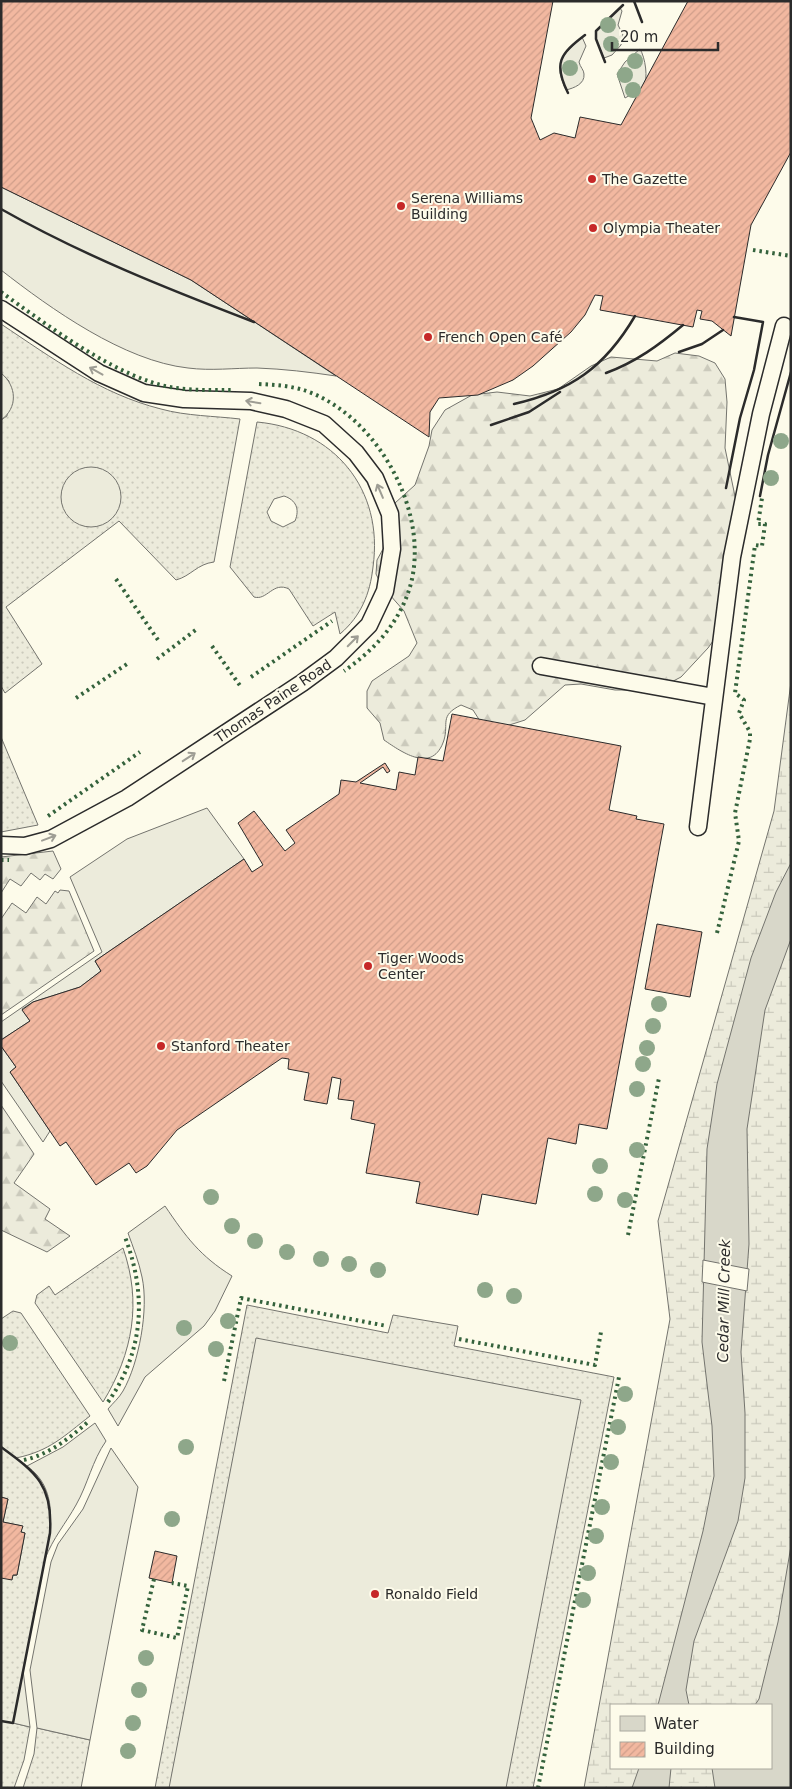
<svg xmlns="http://www.w3.org/2000/svg" width="792" height="1789" viewBox="0 0 792 1789" font-family="'DejaVu Sans',sans-serif">
<defs>
<pattern id="grass-dots" width="8" height="8" patternUnits="userSpaceOnUse" patternTransform="scale(1.25)"><rect width="8" height="8" fill="#ecebdb"/><path d="M2 2h.1M6 6h.1" fill="none" stroke="#cbcabc" stroke-width="1.8" stroke-linecap="round"/></pattern>
<pattern id="forest-firs" width="22" height="20" patternUnits="userSpaceOnUse" patternTransform="scale(1.25)"><rect width="22" height="20" fill="#ecebdb"/><path d="M5 1l3.5 6h-7zM16 11l3.5 6h-7z" fill="#cbcabc"/></pattern>
<pattern id="wetland-marsh" width="20" height="14" patternUnits="userSpaceOnUse" patternTransform="scale(1.25)"><rect width="20" height="14" fill="#ecebdb"/><path d="M1 5h8M5 5V1M11 12h8M15 12V8" fill="none" stroke="#cbcabc"/></pattern>
<pattern id="building-hatch" width="6" height="6" patternUnits="userSpaceOnUse" patternTransform="scale(1.25)"><rect width="6" height="6" fill="#f2b8a0"/><path d="M-1 1l2-2M0 6l6-6M5 7l2-2" fill="none" stroke="#d09e8a"/></pattern>
</defs>
<rect width="100%" height="100%" fill="#fdfbea"/>
<path fill="url(#grass-dots)" stroke="#74746e" fill-rule="evenodd" d="M1 324C52 358 101 394 161 409 186 416 215 416 240 419L214 562C197 564 191 576 176 580L119 521 6 607 42 664 5 693 1 686V420L7 416 9 381 1 373Z
M257 422C334 429 384 489 373 567 370 594 361 616 340 634L335 612 313 626 289 589C273 581 267 601 254 597L230 567ZM284 496C296 500 300 509 295 521L283 527 271 521 267 512 274 499Z
M1 737 38 825 1 832Z
M123 1248C142 1302 133 1353 103 1402L35 1303 37 1295 49 1286 55 1295Z
M247 1305 388 1333 393 1315 458 1326 454 1346 614 1377 533 1788H155Z
M13 1311 21 1313 90 1416C64 1436 50 1451 16 1458 46 1480 53 1496 50 1533L13 1723 30 1727 24 1760 14 1788H1V1578L17 1575 25 1533 21 1532 22 1526 3 1522 8 1499 1 1497V1319Z
M37 1728 90 1740 81 1788H23L34 1754Z"/>
<path fill="url(#forest-firs)" stroke="#74746e" d="M675 353 699 356 715 363 725 379 727 402 725 448 737 506 726 623 708 648 681 677 656 690H615L581 684 565 685 525 720 500 728 480 721 473 710 461 705C439 716 449 723 444 740 433 774 403 753 384 740L380 723 367 708V691L372 681 409 656 417 643 404 611 382 586 376 574 377 560 383 549 385 522 395 503 415 485 429 446 432 430 445 410 472 395 497 392 530 396 558 389 591 366 611 357 657 361Z
M53 851 61 869 53 879 45 874 40 880 31 873 21 886 10 879 1 893V857Z
M60 890 69 891 94 951 1 1015V919L12 903 26 913 37 897 46 904 55 891 58 893Z
M1 1105 34 1154 14 1183 50 1209 45 1219 70 1236 47 1252 1 1230Z"/>
<path fill="url(#wetland-marsh)" stroke="#74746e" fill-rule="evenodd" d="M791 682V1788H584L670 1319 658 1221 774 811ZM611 1705H771V1768H611Z"/>
<path fill="#ecebdb" stroke="#74746e" d="M620 8 622 11 618 25 623 35 621 45 612 55 604 58 596 39V31Z
M582 37 586 46 579 62C580 67 584 70 584 74 585 84 574 88 566 90 553 62 561 57 582 37Z
M640 49C645 57 649 79 643 87 639 92 630 95 625 98L617 74 625 62Z
M1 187 191 280 336 376C309 372 284 369 257 368 234 368 211 371 188 368 124 361 51 309 1 270Z
M1 373C17 386 18 408 1 420Z
M61 497a30 30 0 1 1 60 0a30 30 0 1 1-60 0Z
M207 808 244 859 95 961 101 971 80 987 33 1002 22 1009 30 1021 1 1040V1022L102 952 70 877 127 839Z
M1 1046 16 1067 10 1072 50 1131 43 1142 1 1081Z
M165 1206C186 1237 200 1256 232 1276L215 1311 204 1326 145 1377 118 1426 108 1409C113 1403 119 1398 123 1391 139 1363 149 1309 142 1277 139 1262 133 1247 128 1233Z
M256 1338 581 1400 506 1788H169Z
M95 1423 106 1441C92 1461 88 1484 76 1505 66 1523 53 1538 45 1559 52 1526 58 1488 27 1466L63 1447Z
M111 1448 138 1487 90 1740 37 1728 30 1670 51 1562 58 1544 83 1509Z
M23 1670 30 1727 13 1723Z"/>
<path fill="#d8d7c9" stroke="#74746e" d="M791 863V939L765 1010 747 1129 749 1244 741 1352 745 1413V1478L738 1521 694 1641 686 1690 689 1705H658L703 1531 714 1476 712 1426 702 1342 707 1149 717 1084 751 958 776 892Z
M791 1546V1788H715L712 1768H771V1705H755L759 1699 778 1622Z
M639 1768H671L669 1788H632Z"/>
<path fill="#fdfbea" stroke="#74746e" d="M703 1260 749 1269 747 1291 702 1282Z"/>
<path fill="url(#building-hatch)" stroke="#2b2b2b" d="M1 1H553L531 118 540 140 554 133 575 138 580 117 621 125 688 1H791V152L751 225 731 336 712 321 700 319 702 311 697 310 693 327 600 310 603 296 595 295 585 315 571 332 533 366 513 380 478 395 439 398 430 412 429 437 191 280 1 187Z
M452 714 621 746 609 810 637 816 636 819 664 824 607 1129 579 1124 576 1144 548 1138 536 1204 482 1194 478 1215 416 1203 420 1182 366 1173 375 1124 351 1119 354 1101 338 1099 341 1079 332 1077 327 1104 304 1100 309 1073 288 1069 289 1059 282 1058 177 1130 147 1166 136 1173 129 1163 96 1185 66 1142 60 1146 10 1072 16 1067 1 1046V1040L30 1021 22 1010 33 1002 80 987 101 971 95 961 244 859 252 872 263 865 238 823 254 811 285 851 295 843 286 830 339 794 341 780 356 782 385 763 390 771 387 773 383 767 360 783 396 790 399 772 415 775 418 757 443 761Z
M657 924 702 932 690 997 645 989Z
M1 1497 8 1499 3 1522 23 1526 21 1532 25 1533 17 1575H13L12 1580 1 1578Z
M155 1551 177 1556 172 1583 149 1578Z"/>
<g fill="none" stroke-linecap="round" stroke-linejoin="round">
<g stroke="#2b2b2b" stroke-width="19">
<path id="lane" d="M1 309 99 373 144 393 184 399 251 401 286 409 324 424 356 453 375 478 390 514 392 549 385 591 369 625 336 658 302 683 127 798 51 839 25 846 1 845
M541 666 714 697
M698 827 732 557 761 414 784 326"/>
</g>
<use href="#lane" stroke="#fdfbea" stroke-width="16"/>
<path stroke="#34623c" stroke-width="4" stroke-dasharray="2.5 4" stroke-linecap="butt" d="M753 250 791 256
M1 292C44 323 102 366 151 382 176 391 205 390 231 390
M259 384C278 385 296 386 314 394 379 422 427 509 412 579 403 619 376 649 344 671
M116 579 158 640
M212 646 241 687
M157 659 197 629
M251 677 332 621
M76 698 127 664
M48 816 140 752
M1 860H9
M717 933 739 841 735 813 750 739V732L739 713 744 700 735 693 755 545 762 546 765 524H758L762 498
M628 1235 659 1078
M459 1339 595 1365 601 1332
M224 1381 241 1298 387 1326
M108 1402C144 1351 147 1295 125 1237
M24 1460C50 1454 70 1438 90 1420
M154 1579 142 1630 177 1638 188 1586 172 1583
M538 1788 619 1377"/>
<path stroke="#2b2b2b" stroke-width="2.5" d="M634 1 642 22
M605 62 596 39V31L623 5
M568 93C553 63 560 54 585 35
M1 209C82 255 168 289 254 322
M679 352 702 344 723 330
M606 373C636 362 659 345 683 325
M514 404C571 391 605 367 635 316
M491 425 529 412 560 392
M726 488 740 418 754 370 763 322 734 317
M760 496 768 455 791 372
M1 1447C37 1473 53 1486 50 1533L13 1723 1 1721"/>
</g>
<g fill="#8ea78a">
<circle cx="608" cy="25" r="8"/>
<circle cx="611" cy="44" r="8"/>
<circle cx="635" cy="61" r="8"/>
<circle cx="570" cy="68" r="8"/>
<circle cx="625" cy="75" r="8"/>
<circle cx="633" cy="90" r="8"/>
<circle cx="781" cy="441" r="8"/>
<circle cx="771" cy="478" r="8"/>
<circle cx="659" cy="1004" r="8"/>
<circle cx="653" cy="1026" r="8"/>
<circle cx="647" cy="1048" r="8"/>
<circle cx="643" cy="1064" r="8"/>
<circle cx="637" cy="1089" r="8"/>
<circle cx="637" cy="1150" r="8"/>
<circle cx="600" cy="1166" r="8"/>
<circle cx="595" cy="1194" r="8"/>
<circle cx="211" cy="1197" r="8"/>
<circle cx="625" cy="1200" r="8"/>
<circle cx="232" cy="1226" r="8"/>
<circle cx="255" cy="1241" r="8"/>
<circle cx="287" cy="1252" r="8"/>
<circle cx="321" cy="1259" r="8"/>
<circle cx="349" cy="1264" r="8"/>
<circle cx="378" cy="1270" r="8"/>
<circle cx="485" cy="1290" r="8"/>
<circle cx="514" cy="1296" r="8"/>
<circle cx="228" cy="1321" r="8"/>
<circle cx="184" cy="1328" r="8"/>
<circle cx="10" cy="1343" r="8"/>
<circle cx="216" cy="1349" r="8"/>
<circle cx="625" cy="1394" r="8"/>
<circle cx="618" cy="1427" r="8"/>
<circle cx="186" cy="1447" r="8"/>
<circle cx="611" cy="1462" r="8"/>
<circle cx="602" cy="1507" r="8"/>
<circle cx="172" cy="1519" r="8"/>
<circle cx="596" cy="1536" r="8"/>
<circle cx="588" cy="1573" r="8"/>
<circle cx="583" cy="1600" r="8"/>
<circle cx="146" cy="1658" r="8"/>
<circle cx="139" cy="1690" r="8"/>
<circle cx="133" cy="1723" r="8"/>
<circle cx="128" cy="1751" r="8"/>
</g>
<defs><path id="oneway-shaft" d="M-6 0H5M1.5-3L5.5 0L1.5 3" fill="none" stroke-width="1.6" stroke-linecap="round" stroke-linejoin="round" transform="scale(1.25)"/></defs>
<g stroke="#9e9d94">
<use href="#oneway-shaft" transform="translate(96 371) rotate(-151)"/>
<use href="#oneway-shaft" transform="translate(253 402) rotate(-171)"/>
<use href="#oneway-shaft" transform="translate(380 491) rotate(-113)"/>
<use href="#oneway-shaft" transform="translate(353 641) rotate(-45)"/>
<use href="#oneway-shaft" transform="translate(189 757) rotate(-33)"/>
<use href="#oneway-shaft" transform="translate(49 838) rotate(-21)"/>
</g>
<g fill="#c62828" stroke="#fdfbea" stroke-width="2">
<circle cx="592" cy="179" r="5"/>
<circle cx="401" cy="206" r="5"/>
<circle cx="593" cy="228" r="5"/>
<circle cx="428" cy="337" r="5"/>
<circle cx="368" cy="966" r="5"/>
<circle cx="161" cy="1046" r="5"/>
<circle cx="375" cy="1594" r="5"/>
</g>
<g text-anchor="middle" dominant-baseline="central" stroke-width="4" stroke-linejoin="round" paint-order="stroke">
<g font-size="14" fill="#2b2b2b" stroke="#fdfbea" text-anchor="start">
<text x="602" y="179">The Gazette</text>
<text x="411" y="198">Serena Williams<tspan x="411" dy="16">Building</tspan></text>
<text x="603" y="228">Olympia Theater</text>
<text x="438" y="337">French Open Café</text>
<text x="378" y="958">Tiger Woods<tspan x="378" dy="16">Center</tspan></text>
<text x="171" y="1046">Stanford Theater</text>
<text x="385" y="1594">Ronaldo Field</text>
</g>
<g font-size="14" fill="#2b2b2b" stroke="#fdfbea">
<text transform="translate(273 701) rotate(-34)">Thomas Paine Road</text>
</g>
<g font-size="15" font-style="italic" fill="#2b2b2b" stroke="#fdfbea">
<text transform="translate(724 1301) rotate(-89)">Cedar Mill Creek</text>
</g>
</g>
<rect width="792" height="1789" fill="none" stroke="#2b2b2b" stroke-width="5"/>
<rect x="610" y="1704" width="162" height="65" fill="#fdfbea" stroke="#a9a89e"/>
<rect x="620" y="1716" width="25" height="15" fill="#d8d7c9" stroke="#a9a89e"/>
<text x="654" y="1729" font-size="15" fill="#2b2b2b">Water</text>
<rect x="620" y="1742" width="25" height="15" fill="url(#building-hatch)" stroke="#a9a89e"/>
<text x="654" y="1754" font-size="15" fill="#2b2b2b">Building</text>
<path d="M612 42v8h106v-8" fill="none" stroke="#2b2b2b" stroke-width="2.5"/>
<text x="620" y="42" font-size="15" fill="#2b2b2b" stroke="#fdfbea" stroke-width="4" paint-order="stroke">20 m</text>
</svg>
